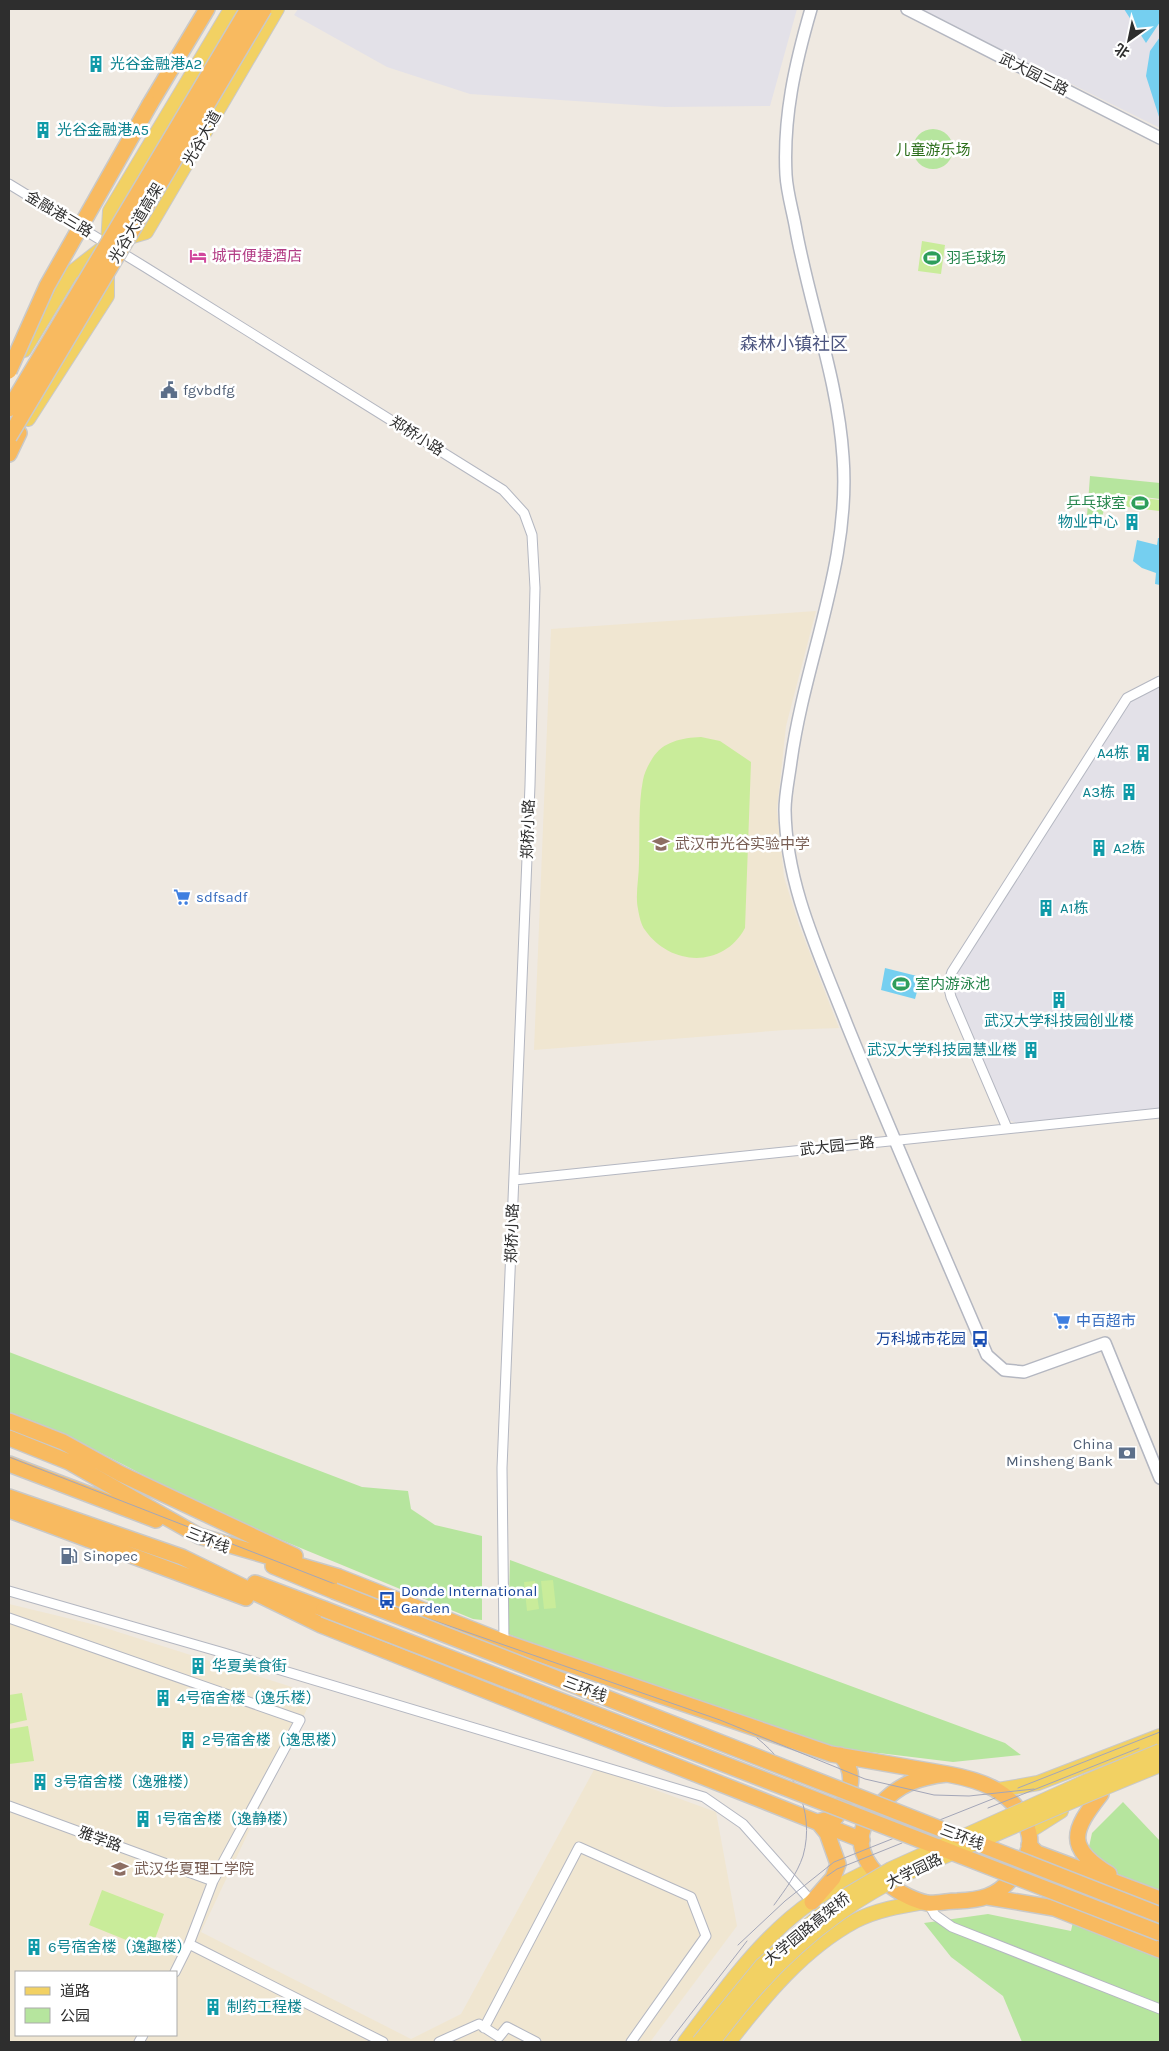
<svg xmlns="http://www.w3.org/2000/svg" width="1169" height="2051" viewBox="0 0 1169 2051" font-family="Karla,'Noto Sans SC',sans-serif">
<rect width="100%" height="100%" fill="#efe9e1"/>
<path fill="#e3e1e8" d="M298 9H797L770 106 665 107 470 94 387 67 294 15Z
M918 9H1160V128L1037 67Z
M1160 686V1108L1016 1123 1004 1118 953 994 951 982 954 974 1127 698Z"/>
<path fill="#f0e6d1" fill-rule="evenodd" d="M816 611 786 726 777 810 784 877 799 925 839 1028 785 1030 534 1050 551 629Z
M9 1604 96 1625 314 1694 201 1932 411 2039 461 2014 595 1768 716 1812 737 1926 650 2042H9ZM16 1972H176V2035H16Z"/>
<path fill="#b6e59e" d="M913 149a20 20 0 1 1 40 0a20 20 0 1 1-40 0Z
M1090 476 1160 483V499L1119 494 1117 510 1104 509 1102 518 1087 516Z
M9 1352 362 1487 408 1491 411 1509 435 1525 482 1536V1620L473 1619 223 1516 93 1449 9 1415Z
M510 1560 1005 1743 1021 1755 953 1762 854 1750 832 1760 508 1634Z
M1123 1802 1160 1841V2042H1022L1003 1996 951 1957 924 1923 988 1914 1071 1931 1092 1833Z"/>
<path fill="#c9ec9a" d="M922 241 945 245 941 274 918 271Z
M1120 495 1160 500 1159 511 1120 506Z
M701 737 720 741 751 762 745 928C723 969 670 966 645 930 641 925 639 915 638 909 635 895 639 878 639 863 640 837 638 805 643 780 644 774 648 765 652 759 663 741 682 738 701 737Z
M553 1580 556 1608 544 1609 541 1581Z
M535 1581 539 1609 527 1611 524 1582Z
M22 1693 27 1720 9 1724V1695Z
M28 1726 34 1761 9 1764V1729Z
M102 1890 164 1914 151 1950 89 1925Z"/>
<path fill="#75cff0" d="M1124 9H1160V22L1146 43Z
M1160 37V120L1146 76 1150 51Z
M1158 538H1160V585L1155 584 1156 573 1142 568 1133 561 1137 540 1157 545Z
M885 968 921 977 915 999 881 990Z"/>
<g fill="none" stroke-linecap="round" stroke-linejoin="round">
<g stroke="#b4b7c1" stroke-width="11">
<path id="minor" d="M9 184 145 267 503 490 524 513 532 535 535 588 530 785 502 1468 504 1642
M1007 1128 951 997 948 984 952 972 1127 698 1160 681
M514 1180 1160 1113
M9 1591 224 1653 704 1797 743 1824 812 1902
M9 1618 300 1720 213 1881
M9 1806 213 1881 189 1944
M928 1903 935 1915 952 1927 1160 2009
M175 1972 189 1944 383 2042
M484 2028 579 1847 691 1897 706 1936 631 2042
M139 2042 143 2035
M439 2042 479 2024 499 2037 507 2027 536 2042"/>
</g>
<g stroke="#b4b7c1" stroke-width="14">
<path id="tertiary" d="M811 9C795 64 783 117 786 175 787 193 793 212 796 230 810 306 838 380 843 457 851 562 805 659 791 761 789 777 785 794 785 810 786 886 820 955 847 1025 892 1136 940 1245 987 1355L1004 1370 1024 1372 1105 1343 1160 1478
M907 9 1160 138"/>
</g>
<g stroke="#c9c9c9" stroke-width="16">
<path id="primary" d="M122 239 146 232 277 9
M24 350 71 273 108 244 110 211 231 9
M28 419 107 296V271
M998 1790 1038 1783 1160 1736
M1028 1832 1061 1811
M685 2042C724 1991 760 1937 814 1900 833 1888 853 1879 872 1869
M729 2042C764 1997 803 1949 855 1921 876 1910 900 1906 924 1902"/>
</g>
<g stroke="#c9c9c9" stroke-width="18">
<path id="trunk" d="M150 104 207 9
M9 454 19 433
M9 1421 63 1442 121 1474 295 1556
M9 1438 69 1462 199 1536 339 1577 504 1642 831 1754 947 1774
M9 1464 156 1520
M9 1497 182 1557 321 1625 862 1840
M9 1510 246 1598
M273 1566 334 1591
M255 1583 324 1609
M947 1774C980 1780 1012 1790 1026 1824 1030 1834 1032 1844 1027 1854 1024 1863 1017 1871 1011 1879 996 1897 980 1900 957 1901 947 1901 936 1904 927 1903 897 1897 849 1862 864 1826 867 1819 875 1811 880 1805 899 1784 919 1777 947 1774Z
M1101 1794C1072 1831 1065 1847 1109 1874
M1029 1845 1037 1853 1160 1899
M988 1897 1054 1908 1160 1950
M812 1902 833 1878 838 1864 827 1833 818 1822 836 1817C848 1796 860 1775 840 1755"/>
</g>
<use href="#minor" stroke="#fff" stroke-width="9"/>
<use href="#tertiary" stroke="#fff" stroke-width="11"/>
<use href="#primary" stroke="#f2d163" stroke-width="14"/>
<use href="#trunk" stroke="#f8ba60" stroke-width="15"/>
<path stroke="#a3a6b8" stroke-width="1" d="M9 1457 386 1604 720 1720 865 1779 934 1795 969 1796 1034 1789
M757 1738C792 1766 816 1810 803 1856 797 1874 785 1890 774 1905
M1018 1788 1160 1732
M988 1808 1139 1748
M827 1876 837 1869 902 1843
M738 1945 785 1901 834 1862 995 1798
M669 2042 747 1941"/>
<g stroke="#c9c9c9" stroke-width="16" stroke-linecap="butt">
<path id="primary-bridge" d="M699 2042 762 1965 817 1918 847 1895 891 1869 1085 1782 1160 1751
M713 2042C749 1993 789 1949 840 1913 884 1881 935 1860 985 1839 1043 1813 1101 1789 1160 1765"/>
</g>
<g stroke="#c9c9c9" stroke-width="18" stroke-linecap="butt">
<path id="trunk-bridge" d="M9 371 47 286 150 104
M9 409 248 9
M9 437 264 9
M334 1591 1160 1915
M324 1609 1160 1933"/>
</g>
<use href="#primary-bridge" stroke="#f2d163" stroke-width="14"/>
<use href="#trunk-bridge" stroke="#f8ba60" stroke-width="15"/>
</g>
<defs>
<g id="building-bare" transform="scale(1.35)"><path d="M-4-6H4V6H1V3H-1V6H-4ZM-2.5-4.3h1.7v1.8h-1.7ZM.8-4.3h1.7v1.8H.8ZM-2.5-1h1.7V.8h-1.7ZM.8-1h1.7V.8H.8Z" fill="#0f9aa8" stroke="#fff" stroke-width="2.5" paint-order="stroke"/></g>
<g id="hotel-bare" transform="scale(1.35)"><path d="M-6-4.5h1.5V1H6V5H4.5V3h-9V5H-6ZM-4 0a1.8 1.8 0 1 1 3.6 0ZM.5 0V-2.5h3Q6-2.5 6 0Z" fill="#d1479c" stroke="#fff" stroke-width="2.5" paint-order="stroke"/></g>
<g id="stadium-bare" transform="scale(1.35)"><path d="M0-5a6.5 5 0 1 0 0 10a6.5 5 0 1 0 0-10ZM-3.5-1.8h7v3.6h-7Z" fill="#2e9e5b" stroke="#fff" stroke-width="2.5" paint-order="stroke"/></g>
<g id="civic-bare" transform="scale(1.35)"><path d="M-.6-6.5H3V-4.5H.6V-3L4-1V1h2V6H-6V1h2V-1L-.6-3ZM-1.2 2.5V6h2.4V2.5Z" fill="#5c6f8a" stroke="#fff" stroke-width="2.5" paint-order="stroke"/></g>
<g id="school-bare" transform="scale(1.35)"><path d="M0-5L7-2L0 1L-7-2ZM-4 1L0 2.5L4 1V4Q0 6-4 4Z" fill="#8d6e63" stroke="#fff" stroke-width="2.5" paint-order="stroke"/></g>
<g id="supermarket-bare" transform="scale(1.35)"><path d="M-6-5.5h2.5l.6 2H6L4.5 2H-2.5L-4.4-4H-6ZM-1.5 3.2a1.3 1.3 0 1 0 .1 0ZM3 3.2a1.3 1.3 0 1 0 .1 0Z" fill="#3f7fe0" stroke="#fff" stroke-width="2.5" paint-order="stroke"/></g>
<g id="bus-bare" transform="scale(1.35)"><path d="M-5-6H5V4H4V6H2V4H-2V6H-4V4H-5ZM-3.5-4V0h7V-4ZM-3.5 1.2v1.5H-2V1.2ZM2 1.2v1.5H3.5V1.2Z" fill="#1a4fb4" stroke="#fff" stroke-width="2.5" paint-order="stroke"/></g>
<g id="bank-bare" transform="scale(1.35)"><path d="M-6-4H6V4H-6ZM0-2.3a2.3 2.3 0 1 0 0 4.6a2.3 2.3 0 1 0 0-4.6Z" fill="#5c6f8a" stroke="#fff" stroke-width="2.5" paint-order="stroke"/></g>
<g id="fuel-bare" transform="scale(1.35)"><path d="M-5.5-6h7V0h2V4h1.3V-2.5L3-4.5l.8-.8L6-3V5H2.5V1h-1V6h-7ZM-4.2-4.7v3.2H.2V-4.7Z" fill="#5c6f8a" stroke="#fff" stroke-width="2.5" paint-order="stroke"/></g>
<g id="university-bare" transform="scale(1.35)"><path d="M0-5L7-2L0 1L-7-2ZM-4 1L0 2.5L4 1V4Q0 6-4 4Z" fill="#8d6e63" stroke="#fff" stroke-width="2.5" paint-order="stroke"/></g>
</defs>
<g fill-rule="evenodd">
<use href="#building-bare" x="96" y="64"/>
<use href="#building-bare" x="43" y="130"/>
<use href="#hotel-bare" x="198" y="256"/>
<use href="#stadium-bare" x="932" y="258"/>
<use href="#civic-bare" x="169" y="390"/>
<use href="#stadium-bare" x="1140" y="503"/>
<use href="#building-bare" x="1132" y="522"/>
<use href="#building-bare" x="1143" y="753"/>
<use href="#building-bare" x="1129" y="792"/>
<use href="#school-bare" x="661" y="844"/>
<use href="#building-bare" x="1099" y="848"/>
<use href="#supermarket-bare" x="182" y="897"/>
<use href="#building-bare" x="1046" y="908"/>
<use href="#stadium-bare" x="901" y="984"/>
<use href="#building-bare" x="1059" y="1000"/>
<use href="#building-bare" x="1031" y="1050"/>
<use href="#supermarket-bare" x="1062" y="1321"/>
<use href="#bus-bare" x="980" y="1339"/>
<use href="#bank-bare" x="1127" y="1453"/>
<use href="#fuel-bare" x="69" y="1556"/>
<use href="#bus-bare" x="387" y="1600"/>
<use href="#building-bare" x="198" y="1666"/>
<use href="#building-bare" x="163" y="1698"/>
<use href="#building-bare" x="188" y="1740"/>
<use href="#building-bare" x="40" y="1782"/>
<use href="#building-bare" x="143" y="1819"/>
<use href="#university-bare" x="120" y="1869"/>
<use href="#building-bare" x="34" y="1947"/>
<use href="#building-bare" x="213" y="2007"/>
</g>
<g text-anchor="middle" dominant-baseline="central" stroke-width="5" stroke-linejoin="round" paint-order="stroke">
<g font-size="15" fill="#0d838f" stroke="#fff" text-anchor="start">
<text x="110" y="64">光谷金融港A2</text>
<text x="57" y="130">光谷金融港A5</text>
<text x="1118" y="522" text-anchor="end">物业中心</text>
<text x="1129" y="753" text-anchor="end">A4栋</text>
<text x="1115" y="792" text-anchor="end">A3栋</text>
<text x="1113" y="848">A2栋</text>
<text x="1060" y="908">A1栋</text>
<text x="1059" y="1021" text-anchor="middle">武汉大学科技园创业楼</text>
<text x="1017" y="1050" text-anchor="end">武汉大学科技园慧业楼</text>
<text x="212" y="1666">华夏美食街</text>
<text x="177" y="1698">4号宿舍楼（逸乐楼）</text>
<text x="202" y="1740">2号宿舍楼（逸思楼）</text>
<text x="54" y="1782">3号宿舍楼（逸雅楼）</text>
<text x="157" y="1819">1号宿舍楼（逸静楼）</text>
<text x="48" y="1947">6号宿舍楼（逸趣楼）</text>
<text x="227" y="2007">制药工程楼</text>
</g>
<g font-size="15" fill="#2e2e2e" stroke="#fff">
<text transform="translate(1034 74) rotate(27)">武大园三路</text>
<text transform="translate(202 138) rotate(-60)">光谷大道</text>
<text transform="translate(59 214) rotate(31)">金融港三路</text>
<text transform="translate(136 223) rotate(-59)">光谷大道高架</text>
<text transform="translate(417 436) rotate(32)">郑桥小路</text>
<text transform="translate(528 829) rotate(-88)">郑桥小路</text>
<text transform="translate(837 1146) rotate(-6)">武大园一路</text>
<text transform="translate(512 1233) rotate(-88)">郑桥小路</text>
<text transform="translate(208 1540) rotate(22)">三环线</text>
<text transform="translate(585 1689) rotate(21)">三环线</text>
<text transform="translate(962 1837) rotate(21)">三环线</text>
<text transform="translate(100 1839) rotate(20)">雅学路</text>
<text transform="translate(914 1871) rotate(-26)">大学园路</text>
<text transform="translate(807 1929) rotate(-39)">大学园路高架桥</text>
</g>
<g font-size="15" fill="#2c6e1b" stroke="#fff">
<text x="933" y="150">儿童游乐场</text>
</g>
<g font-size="15" fill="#b23c85" stroke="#fff" text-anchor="start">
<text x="212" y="256">城市便捷酒店</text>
</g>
<g font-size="15" fill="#27864d" stroke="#fff" text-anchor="start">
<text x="946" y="258">羽毛球场</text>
<text x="1126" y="503" text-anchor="end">乒乓球室</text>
<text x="915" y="984">室内游泳池</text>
</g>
<g font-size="15" fill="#4e5e75" stroke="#fff" text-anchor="start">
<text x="183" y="390">fgvbdfg</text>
<text x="1113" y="1444" text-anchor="end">China<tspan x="1113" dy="17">Minsheng Bank</tspan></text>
<text x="83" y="1556">Sinopec</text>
</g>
<g font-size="15" fill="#785e54" stroke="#fff" text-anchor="start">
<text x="675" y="844">武汉市光谷实验中学</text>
<text x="134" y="1869">武汉华夏理工学院</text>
</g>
<g font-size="15" fill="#366cbe" stroke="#fff" text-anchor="start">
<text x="196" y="897">sdfsadf</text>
<text x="1076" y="1321">中百超市</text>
</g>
<g font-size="15" fill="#164399" stroke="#fff" text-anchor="end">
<text x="966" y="1339">万科城市花园</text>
<text x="401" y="1591" text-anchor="start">Donde International<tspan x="401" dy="17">Garden</tspan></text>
</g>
<g font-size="18" fill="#4d5680" stroke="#fff">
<text x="794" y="344">森林小镇社区</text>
</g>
</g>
<rect width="1169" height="2051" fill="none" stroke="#2e2e2e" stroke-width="20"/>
<rect x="15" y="1971" width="162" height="65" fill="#ffffff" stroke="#ababab"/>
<rect x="25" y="1987" width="25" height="8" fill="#f2d163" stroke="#ababab"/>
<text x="60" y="1996" font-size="15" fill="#2e2e2e">道路</text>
<rect x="25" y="2008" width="25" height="15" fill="#b6e59e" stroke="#ababab"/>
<text x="60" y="2021" font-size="15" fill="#2e2e2e">公园</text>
<g transform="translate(1129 40) rotate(213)" stroke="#ffffff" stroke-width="4" paint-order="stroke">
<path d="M0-4L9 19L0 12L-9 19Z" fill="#2e2e2e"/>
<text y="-8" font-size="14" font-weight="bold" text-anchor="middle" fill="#2e2e2e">北</text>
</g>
</svg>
